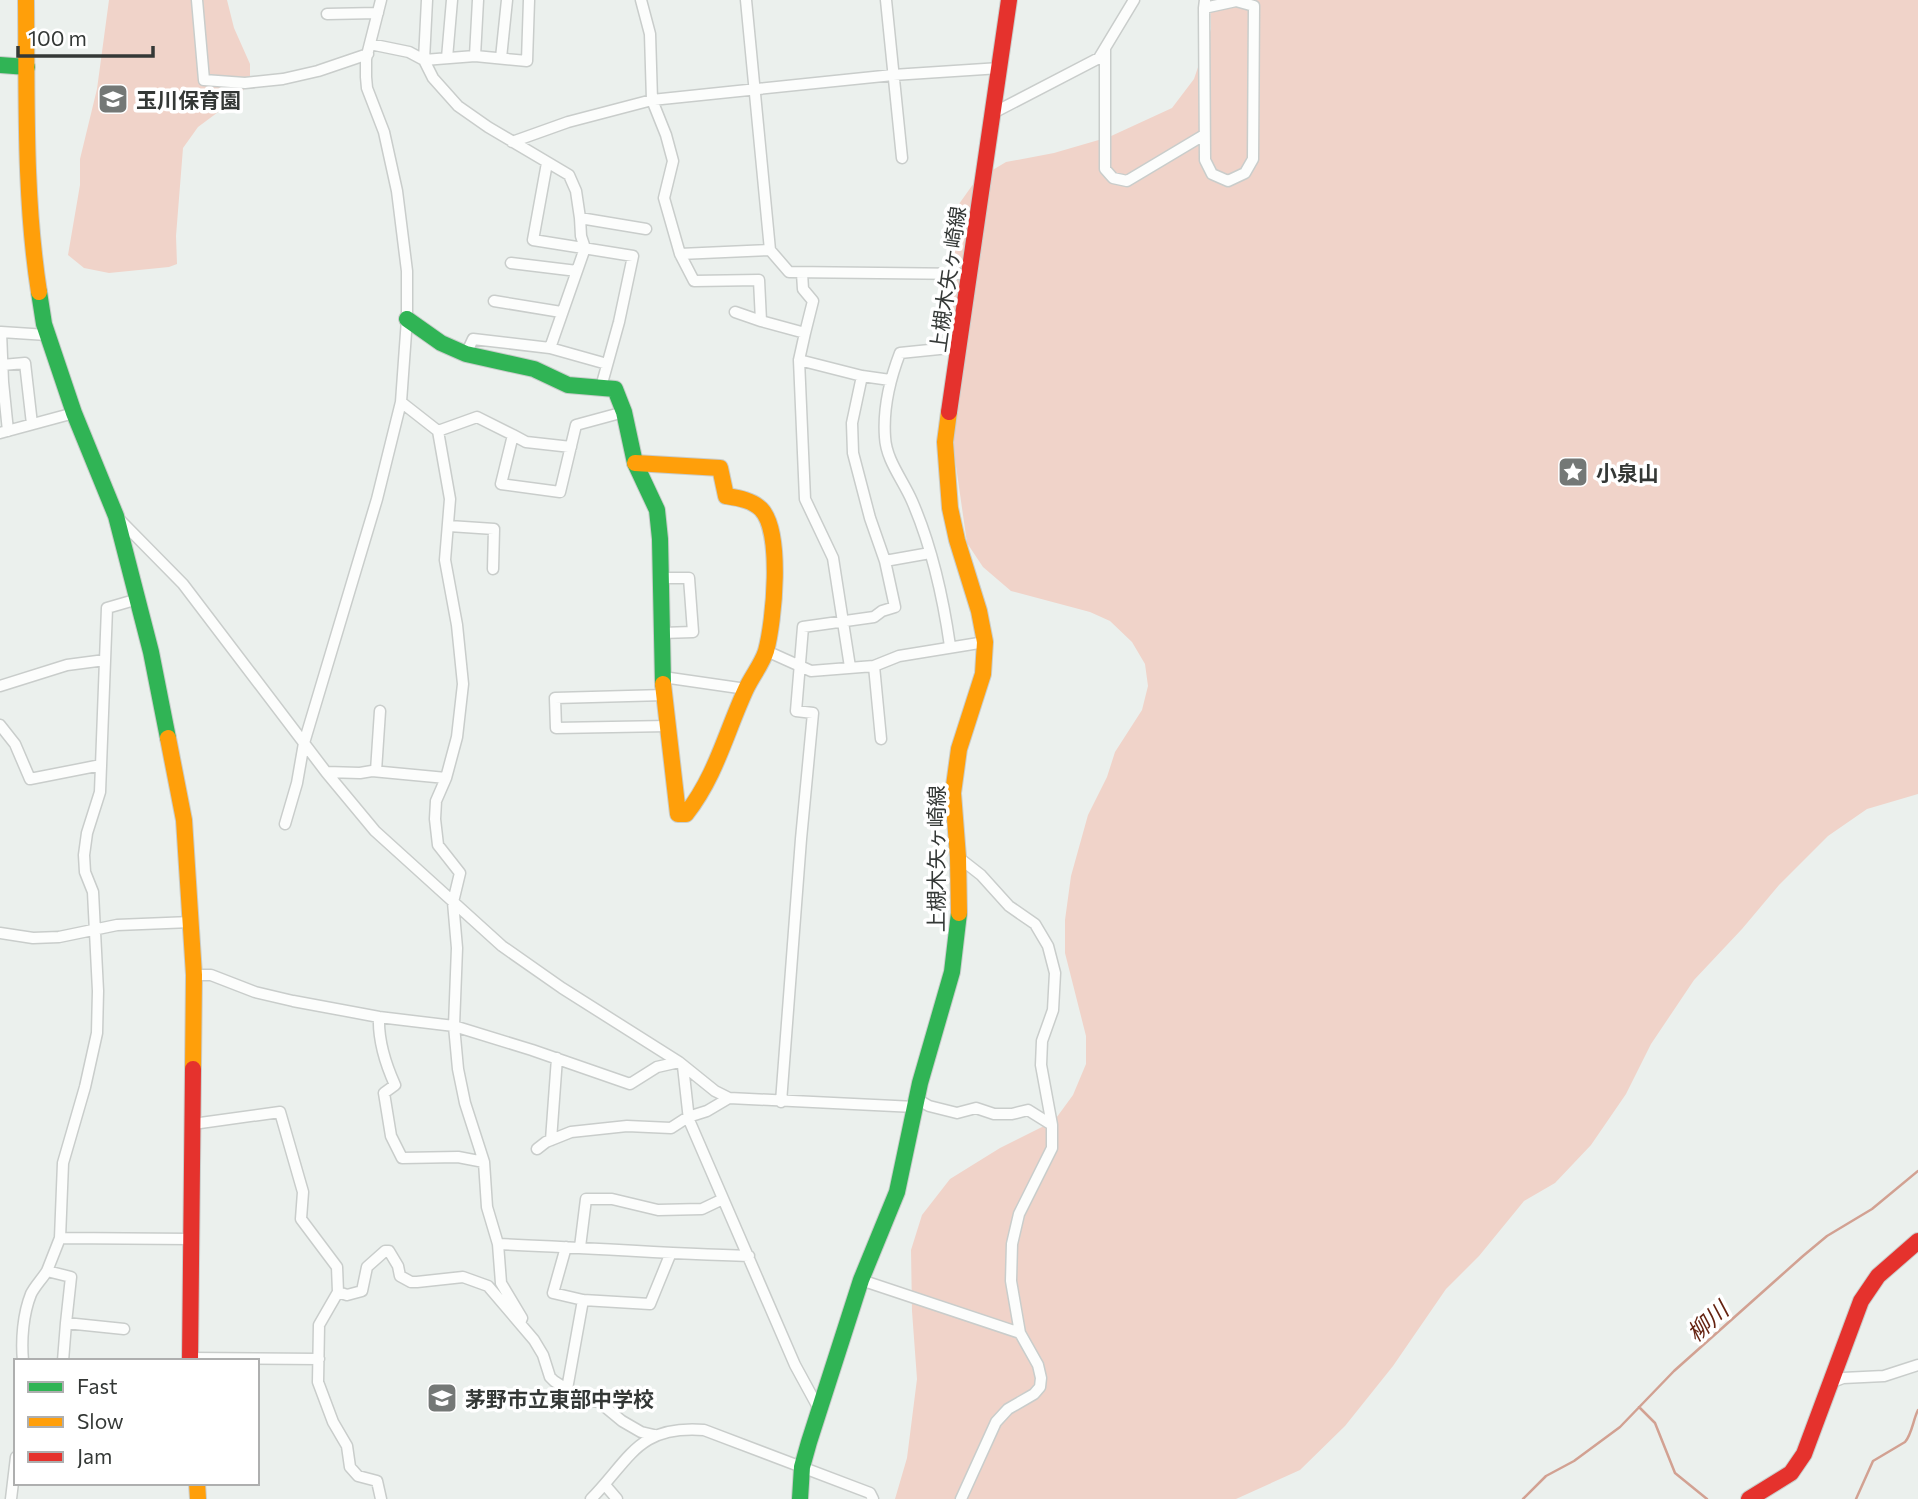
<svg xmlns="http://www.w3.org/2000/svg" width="1918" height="1499" viewBox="0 0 1918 1499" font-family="Commissioner,'Noto Sans JP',sans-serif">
<rect width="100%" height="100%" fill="#ebf0ed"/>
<path fill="#f0d3c9" d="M109 0H227L234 28 250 64V82L237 98 198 127 183 148 176 236 177 264 169 267 109 273 84 268 68 255 80 185V159L97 89Z
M1210 0H1918V794L1867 809 1828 836 1779 885 1742 929 1694 980 1651 1044 1626 1094 1591 1145 1555 1183 1524 1201 1479 1256 1446 1289 1393 1366 1345 1426 1300 1470 1236 1499H895L907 1458 917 1379 912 1311 911 1250 922 1215 950 1179 1000 1148 1054 1121 1073 1095 1086 1064V1036L1065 953V920L1071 876 1088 815 1107 777 1115 752 1142 710 1148 686 1145 664 1132 642 1110 621 1090 612 1011 591 983 567 967 543 948 410 949 309 953 250 959 204 976 180 1006 162 1054 153 1109 137 1172 108 1194 79 1211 29Z"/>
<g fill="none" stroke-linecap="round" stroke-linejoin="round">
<path stroke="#d2a192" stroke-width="2.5" d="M1639 1407 1655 1423 1675 1473 1707 1499
M1523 1499 1546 1476 1574 1461 1620 1427 1674 1371 1803 1256 1827 1236 1872 1209 1918 1171
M1856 1499 1873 1461 1905 1442C1912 1434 1913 1420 1918 1410"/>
<g stroke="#c9cdcb" stroke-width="13">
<path id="street" d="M197 0 204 80 245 83 283 79 318 71 368 54
M427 0 424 60 433 78 458 106 488 127 569 175 576 191 580 218 646 229
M478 0 475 56 527 61 529 0
M641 0 650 34 652 100 666 135 673 161 664 198 680 254 770 250
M746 0 770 250 789 272 969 274
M886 0 902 158
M1204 8 1236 1 1254 6 1253 159 1245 173 1228 181 1212 174 1205 160 1204 8 1205 0
M327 14 378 13
M370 44 409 52 424 60 475 56
M1105 49V169L1113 178 1127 181 1204 135
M447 58 452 0
M501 58 507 0
M993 113 1099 58 1134 0
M512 142 568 122 652 100 893 75 1000 68
M547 163 533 240 633 256 619 322 601 387
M580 218 581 236 585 248 550 348 607 364
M680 254 694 281 759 280 761 321 805 333 799 360
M511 263 577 271
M802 273 803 289 813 301 805 333
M494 301 561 312
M735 312 761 321
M466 354 473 339 550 348
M2 365 25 363 32 424
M862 376 852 423 853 453 870 518 885 561 930 553
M401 402 438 431 450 499 445 560 457 625 463 684 457 737 446 778 436 801 435 819 438 845 460 873 453 902 457 948 454 1026 458 1069 465 1103 484 1162 487 1207 498 1244 501 1283 522 1318 520 1323
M8 431 3 382 1 332 47 335
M438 431 477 417 513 435 501 484 560 492 576 425 624 412
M0 433 74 413
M513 435 526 442 571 447
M118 518 183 584 326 772 375 831 502 946 562 988 679 1062 715 1091 729 1098 915 1107
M449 526 494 529 493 569
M660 578H689L693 632 662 633
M950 646C943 597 932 547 912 501 903 480 886 460 885 437 883 409 890 379 900 353L959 347
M767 647 771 653 811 671 874 666 899 656 985 642
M874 666 881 739
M850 667 833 558 805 499 799 360 862 376 890 380
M663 677 746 689
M0 686 67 665 105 660
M665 695 555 698 556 728 668 726
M0 725 15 744 30 779 101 765
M376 771 380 711
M326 772 360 773 372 771 446 778
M285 824 297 783 304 743 377 499 401 402 407 319V271L397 191 384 132 367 88 366 77V59L381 0
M958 857 981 875 1009 906 1035 924 1048 946 1055 973 1053 1010 1042 1041 1041 1065 1052 1125V1148L1019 1214 1012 1244 1011 1281 1020 1333 1038 1365 1041 1378 1040 1387 1034 1394 1008 1409 996 1422 961 1499
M0 933 33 938 59 937 117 925 191 922
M194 975H211L255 992 293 1001 379 1017 454 1026 532 1050 630 1084 657 1067 679 1062
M379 1017C378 1041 385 1063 395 1085L384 1093 391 1136 402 1158 458 1157 484 1162
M683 1066 689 1120 795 1365 819 1409
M917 1099 929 1106 957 1113 976 1108 994 1114H1012L1028 1110 1052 1125
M781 1102 801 839 813 713 796 711 803 627 874 617 882 611 895 607 885 561
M193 1124 280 1112 303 1192 301 1219 337 1267 338 1292 319 1325 318 1382 333 1422 347 1446 350 1467 358 1476 377 1481 381 1499
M551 1140 557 1058
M537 1149 546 1142 571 1132 627 1126 671 1128 688 1117 707 1111 729 1098
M60 1238 191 1239
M498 1244C582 1247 665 1254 749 1256
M566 1247 553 1293 583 1300 650 1304 670 1255
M580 1247 586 1199H612L658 1210 702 1209 723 1199
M861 1280 1020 1333
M338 1292 347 1295 362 1291 367 1267 385 1251H389L398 1266 400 1276 411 1282H417L463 1277 488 1286 534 1340 543 1355 550 1377 554 1381 582 1399 599 1402 622 1421 641 1432 654 1435
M124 1329 66 1323 71 1277 47 1271 60 1238 63 1163 85 1087 97 1033 98 991 93 892 85 872 84 855 87 833 100 792 107 608 138 599
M190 1358 319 1359
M23 1361C21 1340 23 1314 31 1294 35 1286 42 1279 47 1271
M63 1361 66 1323
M1830 1383 1843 1378 1884 1376 1918 1365
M567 1389 583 1300
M605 1485 617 1499
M11 1499 16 1457
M591 1499C631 1458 638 1425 704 1430L870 1493 873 1499"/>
</g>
<g stroke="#c9cdcb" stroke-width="18">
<path id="fast" d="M0 65 27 67
M39 292 44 324 74 413 116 516 151 652 168 738
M407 319 441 343 466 354 534 369 568 385 615 389 624 412 635 463 657 510 660 539 663 684
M800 1499 802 1467 809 1442 861 1280 897 1192 920 1083 952 972 959 913"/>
</g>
<g stroke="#c9cdcb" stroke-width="18">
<path id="slow" d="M26 0C27 97 24 196 39 292
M949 412 945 442 950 508 957 540 979 611 985 642 983 674 959 749 953 793 958 857 959 913
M635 463 720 468 726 496C738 498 752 500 761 509 783 532 774 621 766 651 762 664 752 676 746 689 726 732 716 776 686 814H678L663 684
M168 738 184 820 194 975 193 1069
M197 1483 198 1499"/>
</g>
<g stroke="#c9cdcb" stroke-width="18">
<path id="jam" d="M949 412 1009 0
M190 1361 193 1069
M1749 1499 1791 1473 1804 1454 1861 1301 1878 1276 1918 1241"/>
</g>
<use href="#street" stroke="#fcfdfc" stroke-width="10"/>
<use href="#fast" stroke="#30b455" stroke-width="16"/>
<use href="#slow" stroke="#ff9f0a" stroke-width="16"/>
<use href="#jam" stroke="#e5322d" stroke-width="16"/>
</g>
<defs>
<g id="school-square" transform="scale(1.575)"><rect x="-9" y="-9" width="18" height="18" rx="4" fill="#747876" stroke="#fff"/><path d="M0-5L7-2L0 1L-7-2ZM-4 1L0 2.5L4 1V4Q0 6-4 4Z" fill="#fff"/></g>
<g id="sight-square" transform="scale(1.575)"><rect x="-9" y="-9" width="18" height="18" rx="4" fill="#747876" stroke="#fff"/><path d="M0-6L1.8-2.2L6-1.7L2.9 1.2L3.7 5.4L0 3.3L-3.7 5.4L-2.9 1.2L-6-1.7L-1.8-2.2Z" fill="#fff"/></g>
</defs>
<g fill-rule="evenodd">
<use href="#school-square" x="113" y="99"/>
<use href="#sight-square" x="1573" y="472"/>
<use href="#school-square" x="442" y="1398"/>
</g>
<g text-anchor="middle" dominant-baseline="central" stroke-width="7" stroke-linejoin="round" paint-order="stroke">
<g font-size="21" font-weight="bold" fill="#343836" stroke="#fff" text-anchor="start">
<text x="136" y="99">玉川保育園</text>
<text x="1596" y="472">小泉山</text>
<text x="465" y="1398">茅野市立東部中学校</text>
</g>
<g font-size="21" fill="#343836" stroke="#fff">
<text transform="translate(947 279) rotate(-82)">上槻木矢ヶ崎線</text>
<text transform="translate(935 859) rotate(-90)">上槻木矢ヶ崎線</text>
</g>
<g font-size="23" font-style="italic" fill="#652311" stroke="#fff">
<text transform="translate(1707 1321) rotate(-42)">柳川</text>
</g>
</g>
<rect x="14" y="1359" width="245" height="126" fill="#ffffff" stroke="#aeafaf" stroke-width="2"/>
<rect x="28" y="1382" width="35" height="10" fill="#30b455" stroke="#aeafaf" stroke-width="2"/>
<text x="77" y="1394" font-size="21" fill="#343836">Fast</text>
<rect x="28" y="1417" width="35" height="10" fill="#ff9f0a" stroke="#aeafaf" stroke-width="2"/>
<text x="77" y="1429" font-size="21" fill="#343836">Slow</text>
<rect x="28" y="1452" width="35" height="10" fill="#e5322d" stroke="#aeafaf" stroke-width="2"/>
<text x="77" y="1464" font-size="21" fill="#343836">Jam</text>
<path d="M18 46v10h135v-10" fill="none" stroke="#343836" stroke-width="3.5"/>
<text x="28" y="46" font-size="21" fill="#343836" stroke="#ffffff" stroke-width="5" paint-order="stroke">100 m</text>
</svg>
